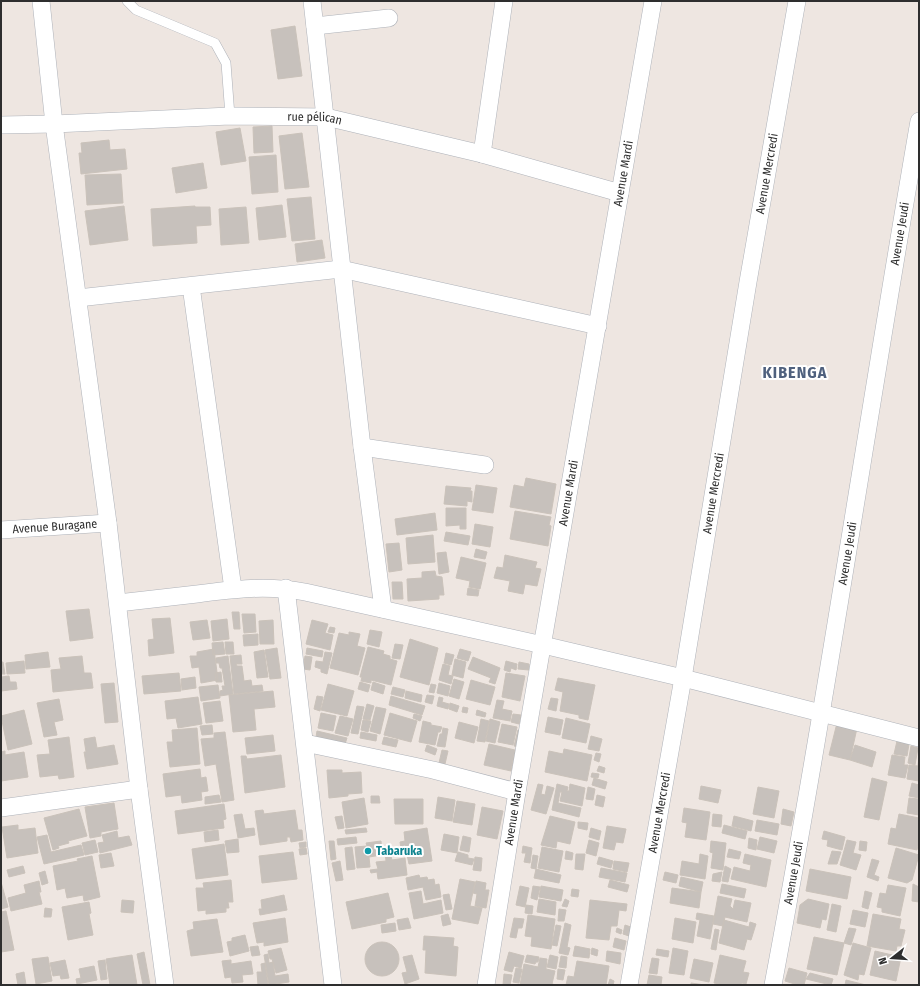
<svg xmlns="http://www.w3.org/2000/svg" width="920" height="986" viewBox="0 0 920 986" font-family="'Fira Sans Condensed',sans-serif">
<rect width="100%" height="100%" fill="#eee6e1"/>
<path fill="#c7c1bc" stroke="#cac2ba" d="M295 26 302 76 278 79 271 30Z
M272 126 273 152 254 153 253 127Z
M240 128 246 161 221 165 216 132Z
M302 133 309 187 285 189 279 136Z
M109 140 110 150 125 149 127 169 81 174 79 153H82L81 143Z
M276 155 278 192 252 194 249 157Z
M203 163 207 188 176 193 172 168Z
M121 174 123 203 87 205 85 175Z
M311 197 315 239 292 241 287 199Z
M282 205 286 237 259 240 256 208Z
M124 206 128 240 90 245 85 211Z
M195 206V207H210L211 225 196 226 197 243 153 246 151 209Z
M246 207 249 243 221 245 219 209Z
M322 240 325 258 297 262 295 244Z
M526 478 556 484 551 514 510 507 514 485 524 487Z
M476 485 497 488 493 513 472 510Z
M446 486 471 488 470 491H472V502L467 501V506L444 504Z
M446 508H466V529H460V525L446 526Z
M515 511 551 517 549 525 551 526 548 546 510 539Z
M435 513 437 530 397 535 395 519Z
M475 524 493 527 490 547 472 544Z
M446 532 470 536 468 545 444 541Z
M433 535 435 562 408 564 406 538Z
M399 543 402 570 389 572 386 544Z
M476 549 487 552 485 559 474 557Z
M446 552 449 572 439 574 437 553Z
M505 555 537 562 535 568 541 569 537 586 525 584 523 594 508 591 510 581 494 578 497 567 503 568Z
M461 557 486 563 480 589 469 587 470 581 456 578Z
M435 571 436 576 442 577 444 595H439V599L408 601 407 579 422 578V572Z
M392 582H402L403 599H393Z
M468 588 479 590 478 596 467 595Z
M89 609 93 638 70 641 66 611Z
M232 612H239L240 629H234Z
M242 614H255L256 632 244 633Z
M170 618 174 653 149 656 148 640 154 639 152 619Z
M227 619 229 639 213 641 211 621Z
M207 620 210 638 193 640 190 622Z
M273 620 274 644H260L259 621Z
M312 620 328 624 325 633 333 635 330 650 306 644Z
M330 627 335 628 334 633 328 632Z
M370 630 382 632 379 647 367 644Z
M349 632 360 634 357 646 365 648 358 675 330 668 339 633 349 635Z
M258 634V645L244 646 243 635Z
M410 639 438 648 429 685 400 677Z
M223 642 225 654 213 655 212 643Z
M225 642H233L234 654H226Z
M395 644 403 645 400 659 392 658Z
M368 647 384 651 383 654 390 656V659L397 661 391 685 371 680V683L361 681 362 677H360Z
M277 648 281 678 270 679 265 650Z
M307 648 323 651 322 657 306 654Z
M214 649 218 680 201 683 199 667 192 668 190 656H197V652Z
M460 649 471 652 468 661 457 658Z
M264 650 268 677 257 678 254 652Z
M48 652 50 667 26 669 25 655Z
M325 652 332 653 327 674 321 672V669L315 667 316 661 323 662Z
M446 653 454 655 451 665 444 663Z
M241 655 242 664H236L237 666H242L244 681 251 680 252 686 262 685 263 691 234 694 230 656Z
M82 656 84 673H91L93 688 53 692 51 670 61 669 59 658Z
M228 656 233 694 220 696V691L223 690 222 686H225L222 668H220L219 663H216V658Z
M305 656 312 657 310 670 303 669Z
M473 657 500 668 495 684 489 682 491 678 468 669Z
M455 659 466 662 463 678 452 675Z
M24 661 25 673 7 674 6 663Z
M506 661 517 664 516 670 511 668 510 672 504 670Z
M1 662H3L5 674H1Z
M519 662 529 664V670L518 669Z
M443 664 450 666 448 675 453 676 451 684 439 680Z
M221 672 222 682H216L215 673Z
M179 673 181 691 144 694 142 676Z
M506 673 525 676 520 701 502 697Z
M9 676 10 682H16L17 689 1 691V677Z
M195 677 196 688 182 690 181 679Z
M558 678 595 685 588 720 579 718V715L560 711 563 692 555 690Z
M454 679 464 682 459 699 449 696Z
M471 680 495 687 490 705 466 699Z
M360 682 370 685 368 692 358 689Z
M373 682 385 686 383 694 371 690Z
M114 683 118 722 105 723 101 684Z
M439 683 450 686 448 696 437 693Z
M328 684 354 691 347 716 321 710Z
M431 684 436 685 434 693 429 692Z
M218 685 220 698 201 701 199 687Z
M393 687 405 690 403 697 391 694Z
M273 691 275 707 254 709 256 730 233 732 229 695Z
M406 691 422 695 421 702 405 698Z
M427 695 434 696 432 704 425 702Z
M317 696 323 697 320 711 314 709Z
M391 696 425 706 422 715 389 705Z
M198 697 202 724 178 728 176 718 167 719 165 701Z
M439 697 443 698 442 702 449 704 448 709 437 706Z
M551 698 558 699 556 711 548 709Z
M59 699 63 720 54 722 57 735 44 737 37 703Z
M497 700 504 701 502 709 512 711 510 721 493 718Z
M220 701 223 721 206 723 203 703Z
M450 703 459 706 457 712 449 709Z
M367 704 374 706 370 720 363 719Z
M357 706 364 707 358 734 351 733Z
M376 707 386 709 380 734 370 731Z
M463 707 468 708 467 713 462 712Z
M24 710 32 744 8 750 1 716Z
M477 710 486 713 485 717 476 715Z
M321 713 336 716 333 731 318 728Z
M390 713 417 721 411 742 384 735Z
M414 714 422 716 420 721 413 718Z
M513 714 521 715 519 724 511 722Z
M340 716 353 719 348 736 335 733Z
M548 717 563 720 560 735 545 732Z
M566 718 590 724 586 743 562 738Z
M481 719 489 721 485 742 477 741Z
M490 719 500 722 495 743 486 741Z
M363 720 371 721 368 732 361 730Z
M423 721 431 723V725L442 727 440 732H438L435 745 419 742Z
M459 722 478 727 474 743 455 738Z
M837 723 857 728 850 760 829 755Z
M502 724 517 727 513 745 498 742Z
M212 725 213 734 202 735 200 726Z
M197 728 200 764 170 767 167 742H173L172 730Z
M443 728 448 729 445 747 437 746 440 734H442Z
M518 730 525 732 522 747 514 746Z
M317 731 347 738 345 744 316 737Z
M225 732 234 800 222 802 216 764 205 766 201 739 214 738V733Z
M361 732 377 735 376 741 360 738Z
M273 735 275 751 247 754 245 738Z
M591 736 602 739 599 751 588 749Z
M69 737 74 777 59 779 58 775 40 777 37 755 50 754 48 740Z
M95 737 97 748 114 745 118 764 87 769 84 752H86L84 739Z
M384 737 398 740 396 747 382 744Z
M897 741 909 744 907 756 894 754Z
M489 744 515 750 511 771 484 765Z
M427 745 437 749 435 755 425 751Z
M855 745 876 752 872 767 850 760Z
M911 746 918 748 915 765 908 763Z
M564 749 592 755 587 781 545 772 549 751 563 754Z
M442 750 448 751 445 764 439 763Z
M5 751V755L24 752 28 777 1 781V752Z
M596 753 601 754 599 762 594 760Z
M281 755 285 787 245 793 241 756H246L247 759Z
M892 755 905 757 904 765H908L905 778 888 775Z
M919 756V781L907 779 909 765 918 766Z
M599 766 605 768 604 773 597 771Z
M200 769 201 778 206 777 208 791 201 792 202 800 182 803 181 795 166 797 163 774Z
M327 770H342V773L361 772 362 793 348 794V796L329 798Z
M592 773 599 774 598 778 591 777Z
M594 778 607 782 605 789 592 785Z
M872 778 887 782 879 820 864 817Z
M912 783 919 785V798L909 796Z
M538 784 543 785 541 794 545 795 547 786 554 788 546 814 531 810Z
M557 784 568 787 567 791H569L570 784 585 788 582 806 560 801 562 792H560L558 803 581 808 579 817 552 810Z
M701 786 721 790 718 803 699 799Z
M588 787 595 789 593 800 586 799Z
M758 787 779 791 774 818 753 814Z
M219 795 221 802 205 804V797Z
M597 795 605 797 603 807 595 805Z
M371 796H379L380 803H371Z
M438 797 455 800 452 821 435 818Z
M364 798 368 824 346 828 342 802Z
M909 798 919 799V815L907 813Z
M394 799H423V824H395Z
M457 801 475 804 472 825 453 822Z
M114 803 118 829 101 832V836L90 838 85 807Z
M224 804 226 819 223 820 224 828 178 834 175 811Z
M482 807 503 811 497 839 477 835Z
M684 808 710 812 706 840 685 837 687 823 682 822Z
M79 809 87 836 68 841 69 843 58 846 59 848 53 850 44 818Z
M783 809 794 812 791 826 781 824Z
M263 810 264 814 295 810 298 830H302L303 840 291 842 290 837H287V841L260 845 255 811Z
M242 814 245 829 254 828 255 835 238 838 234 815Z
M713 814 722 815 721 827 712 826Z
M899 814 919 818V841L917 850 888 844 891 828 896 829Z
M342 816 344 828 338 829 335 817Z
M550 816 575 822 570 844 557 841 556 848 541 845Z
M734 816 753 821 751 831 732 826Z
M757 820 779 824 777 835 755 831Z
M578 822 588 823 587 830 578 828Z
M18 825V830L35 828 38 853 7 858 2 827Z
M724 825 747 831 745 839 722 833Z
M607 826 626 829 623 843 616 842 614 850 603 848Z
M366 828 367 832 346 834 345 830Z
M427 828 432 861 409 864 407 855H402L400 842 405 841 404 832Z
M591 828 601 831 599 840 589 837Z
M218 830 219 840 205 842 204 832Z
M117 831 118 838 129 836 132 845 100 853 98 843 104 842 102 835Z
M824 831 845 837 842 850 827 846 828 840 822 839Z
M444 834 459 837 457 853 441 850Z
M47 835 51 852 81 845 84 855 44 864 37 837Z
M463 836 471 838 469 852 460 850Z
M356 837 357 843 338 845 337 839Z
M760 837 777 841 774 853 757 849Z
M749 838 757 840 756 850 748 848Z
M238 839 239 852 227 853 225 841Z
M95 840 98 852 85 855 82 843Z
M589 840 599 843 596 856 586 853Z
M847 840 856 842 853 853 861 855 856 870 840 865Z
M329 841H334L336 859 331 860Z
M381 841 382 855 369 857 370 867 357 868 355 847 367 846 366 843Z
M711 841 726 843 723 870 711 868 713 853 710 852Z
M860 841 867 842 866 851 859 850Z
M306 842V847L300 848 299 843Z
M224 844 228 875 196 879 192 849Z
M523 846 532 848 530 863 524 862 526 853H522Z
M352 847 355 869 347 870 345 848Z
M542 847 563 851 559 872 538 868Z
M306 848 307 854 300 855 299 849Z
M896 848 919 855 912 880 907 883 888 878Z
M729 849 741 852 739 859 727 857Z
M566 851 573 853 572 860 565 859Z
M832 851 841 852 837 864H828Z
M293 852 297 879 262 883 259 856Z
M458 852 468 855V858L474 859 472 865 455 861Z
M111 853 114 866 101 868 99 855Z
M385 853H390L392 860 405 858 407 875 378 879 377 872 371 873 370 870 378 869 376 862 386 861Z
M576 854H585L583 870 575 869Z
M700 854 708 856 705 879 680 875 682 861 699 864Z
M745 854 771 860 766 887 731 879 734 867 750 871 751 865 743 863Z
M533 855 538 856 536 869 531 868Z
M92 856 100 897 84 901 83 895 67 898 65 888 57 890 53 866 78 861 77 859Z
M475 857 482 858 481 871 473 870Z
M599 857 613 861 611 868 597 864Z
M872 859 879 861 874 875 879 877 878 881 867 877Z
M340 861 343 880 336 881 332 863Z
M614 861 629 863 627 872 613 869Z
M23 866 25 873 9 877 7 870Z
M725 866 731 869 728 882 722 881Z
M601 868 627 873 625 882 599 877Z
M536 869 561 875 559 883 534 878Z
M810 869 851 877 847 899 806 891Z
M45 871 48 883 42 885 39 873Z
M665 872 678 875 676 883 663 880Z
M722 872 720 882 712 881 713 874Z
M419 875 420 878 427 877 428 880 434 879 435 885 439 884 441 897 426 900 423 887 408 890 406 878Z
M681 877 703 882 701 892 679 886Z
M460 879 475 882 470 906 482 908 478 924 452 919Z
M231 880 233 902H228L229 908H226V912L206 914V910L198 911 196 888H204L203 883Z
M610 880 629 885 627 892 608 887Z
M39 881 41 892H39L42 904 11 911 8 898 26 893 24 885Z
M476 881 486 883 485 890H489L486 908 475 906 477 894 473 893Z
M1 882 8 907 1 909Z
M722 884 746 889 744 898 720 893Z
M913 884 919 887V902L912 901Z
M888 885 906 888 900 916 882 912V908L877 907 880 893 886 894Z
M520 886 529 888 525 907 516 905Z
M533 886 540 887 537 900 531 898Z
M541 886 563 890 561 901 539 897Z
M672 888 701 892 699 908 670 903Z
M572 889 579 890 578 897 571 896Z
M421 891 423 904 441 900 443 913 414 919 409 893Z
M865 891 872 893 868 909 862 907Z
M388 893 394 917 386 919V922L352 929 346 902Z
M449 894 452 909 446 910 443 895Z
M284 895 287 910 260 915 259 909H262L261 900Z
M718 896 732 899 730 906 733 909 735 900 751 903 747 922 725 917 723 926 713 924Z
M539 899 556 902 555 915 537 912Z
M565 899 569 901 567 907 562 906Z
M808 899 829 904 826 920 822 919 820 928 797 923 800 905Z
M122 900 134 901 133 913 121 912Z
M590 900 627 904 626 911 619 910 617 926H611L609 940 586 938Z
M89 902 91 913 89 914 93 935 68 940 62 907Z
M832 904 841 906 836 932 827 930Z
M526 905 533 906 532 914 525 913Z
M45 908 52 909 51 917H44Z
M559 909 566 910 564 921H558Z
M853 910 868 913 865 927 850 924Z
M6 911 14 950 1 952V912Z
M697 913 714 916 710 939 697 936 700 920 696 919Z
M448 914 451 924 443 926 441 916Z
M873 914 901 919 899 929 905 930 901 946H897L896 951 867 946Z
M528 915 555 919 551 949 531 946 532 937 525 936Z
M285 918 288 942 264 946V942L257 943 253 923Z
M408 918 411 928 399 930 397 920Z
M514 918 524 919 522 928H518L516 938 510 937Z
M675 918 696 922 693 943 672 939Z
M217 919 223 952 191 956 187 931 194 929 193 922Z
M724 920 749 927 750 922 756 924 751 940 747 939 744 950 719 943Z
M395 923 396 931 382 933 381 925Z
M565 923 571 925 567 947 570 948 568 955 559 953Z
M556 925 561 926 557 946 552 945Z
M625 925 634 928 632 937 623 934Z
M617 928 622 930 621 934 616 932Z
M849 928 856 929 851 945 844 943Z
M715 929 719 930 716 950 711 949Z
M245 935 249 951 230 956 227 942 232 941V938Z
M424 936 454 938 453 946 458 947 456 976 425 973 426 950H423Z
M814 937 844 943 837 975 807 969Z
M615 938 626 941 624 950 613 947Z
M365 959a17 17 0 1 1 34 0a17 17 0 1 1-34 0Z
M853 943 871 948 864 975 859 974 858 980 844 975Z
M258 946 260 955 252 956 250 947Z
M575 946 590 949 589 958 573 956Z
M281 948 287 970 276 973 272 959H270L268 951Z
M592 948 598 950 597 956 591 954Z
M673 948 688 951 684 975 669 973Z
M657 949 669 951 668 957 656 955Z
M607 951 621 953 620 964 606 961Z
M875 951 901 957 896 981 870 975Z
M144 952 150 985H143L137 954Z
M509 952 524 956 521 968 514 966 512 972 504 970Z
M268 954 269 963 273 962 275 976 288 974 289 982 269 985 264 955Z
M132 955 137 985H110L106 959Z
M412 955 419 979 405 984 402 973 407 972 403 957Z
M527 955 539 957 538 962H536L535 964 525 962Z
M550 955 558 957 556 969 547 967Z
M720 955 746 961 743 972 749 973 746 984 742 983 741 985H724L714 983Z
M561 956 567 957 566 968 559 967Z
M48 957 52 981 36 984 32 959Z
M540 958 547 959 546 969 555 971 552 984 556 985H520L524 964 538 967Z
M652 958 659 959 657 974 649 973Z
M694 959 713 963 709 982 690 978Z
M65 960 69 978 61 979 60 975 53 976 50 963Z
M105 960 107 979 101 980 98 961Z
M231 960V964L251 961 253 974 242 975 243 982 232 983 231 977 225 978 222 961Z
M577 961 609 966 606 985H566L568 976 574 977Z
M265 963 268 985H258L257 972H262L261 964Z
M94 966 97 980 77 984 76 979 81 978 79 969Z
M516 968 522 969 519 983 513 982Z
M789 968 807 973 804 985H798L785 981Z
M558 969 565 970 563 980 557 979Z
M24 972 26 985H18L16 974Z
M810 973 833 979 831 985 806 979Z
M504 974 512 975 510 985H503Z
M649 975 662 977 661 985H647Z
M610 979 614 981 613 985H608Z
M846 980 866 985H845Z
M691 983 705 985H691Z"/>
<g fill="none" stroke-linecap="round" stroke-linejoin="round">
<g stroke="#aeb2b9" stroke-width="10">
<path id="lane" d="M127 1 136 10 215 43 226 63 230 116"/>
</g>
<g stroke="#aeb2b9" stroke-width="18">
<g id="street">
<path d="M41 1 54 124 108 523 139 789 165 985"/>
<path d="M312 1 362 447 383 609"/>
<path d="M315 26 389 18"/>
<path id="s1" d="M1 125 54 124 230 116 326 117 482 154 620 193"/>
<path d="M482 154 504 1"/>
<path d="M191 286 233 589"/>
<path d="M78 298 341 269 598 326"/>
<path d="M362 447 485 465"/>
<path id="s2" d="M1 530 108 523"/>
<path d="M286 588 333 985"/>
<path d="M118 603C144 600 171 597 197 594 234 589 268 585 305 592L543 645 683 678 919 738"/>
<path d="M305 743 433 770 517 792"/>
<path d="M1 808 139 789"/>
<path id="s3" d="M486 985 517 792 653 1"/>
<path id="s4" d="M629 985 683 678 748 282 797 1"/>
<path id="s5" d="M773 985C827 698 869 409 919 121"/>
</g>
</g>
<use href="#lane" stroke="#fff" stroke-width="9"/>
<use href="#street" stroke="#fff" stroke-width="17"/>
</g>
<circle fill="#0f9aa8" stroke="#fff" stroke-width="1.5" cx="368" cy="851" r="4"/>
<g text-anchor="middle" dominant-baseline="central" stroke-width="4" stroke-linejoin="round" paint-order="stroke">
<g font-size="12" fill="#2e2e2e" stroke="#fff">
<text stroke="none"><textPath href="#s1" startOffset="314">rue pélican</textPath></text>
<text stroke="none"><textPath href="#s3" startOffset="823">Avenue Mardi</textPath></text>
<text stroke="none"><textPath href="#s4" startOffset="823">Avenue Mercredi</textPath></text>
<text stroke="none"><textPath href="#s5" startOffset="762">Avenue Jeudi</textPath></text>
<text stroke="none"><textPath href="#s3" startOffset="499">Avenue Mardi</textPath></text>
<text stroke="none"><textPath href="#s4" startOffset="499">Avenue Mercredi</textPath></text>
<text stroke="none"><textPath href="#s2" startOffset="54">Avenue Buragane</textPath></text>
<text stroke="none"><textPath href="#s5" startOffset="438">Avenue Jeudi</textPath></text>
<text stroke="none"><textPath href="#s3" startOffset="175">Avenue Mardi</textPath></text>
<text stroke="none"><textPath href="#s4" startOffset="175">Avenue Mercredi</textPath></text>
<text stroke="none"><textPath href="#s5" startOffset="114">Avenue Jeudi</textPath></text>
</g>
<g font-size="12" font-weight="bold" fill="#0d838f" stroke="#fff" text-anchor="start">
<text x="376" y="851">Tabaruka</text>
</g>
<g font-size="16" font-weight="bold" letter-spacing="1" fill="#4f607d" stroke="#fff">
<text x="795" y="372">KIBENGA</text>
</g>
</g>
<rect width="920" height="986" fill="none" stroke="#2e2e2e" stroke-width="4"/>
<g transform="translate(892 958) rotate(253)" stroke="#ffffff" stroke-width="3" paint-order="stroke">
<path d="M0-3L7 15L0 10L-7 15Z" fill="#2e2e2e"/>
<text y="-6" font-size="11" font-weight="bold" text-anchor="middle" fill="#2e2e2e">N</text>
</g>
</svg>
